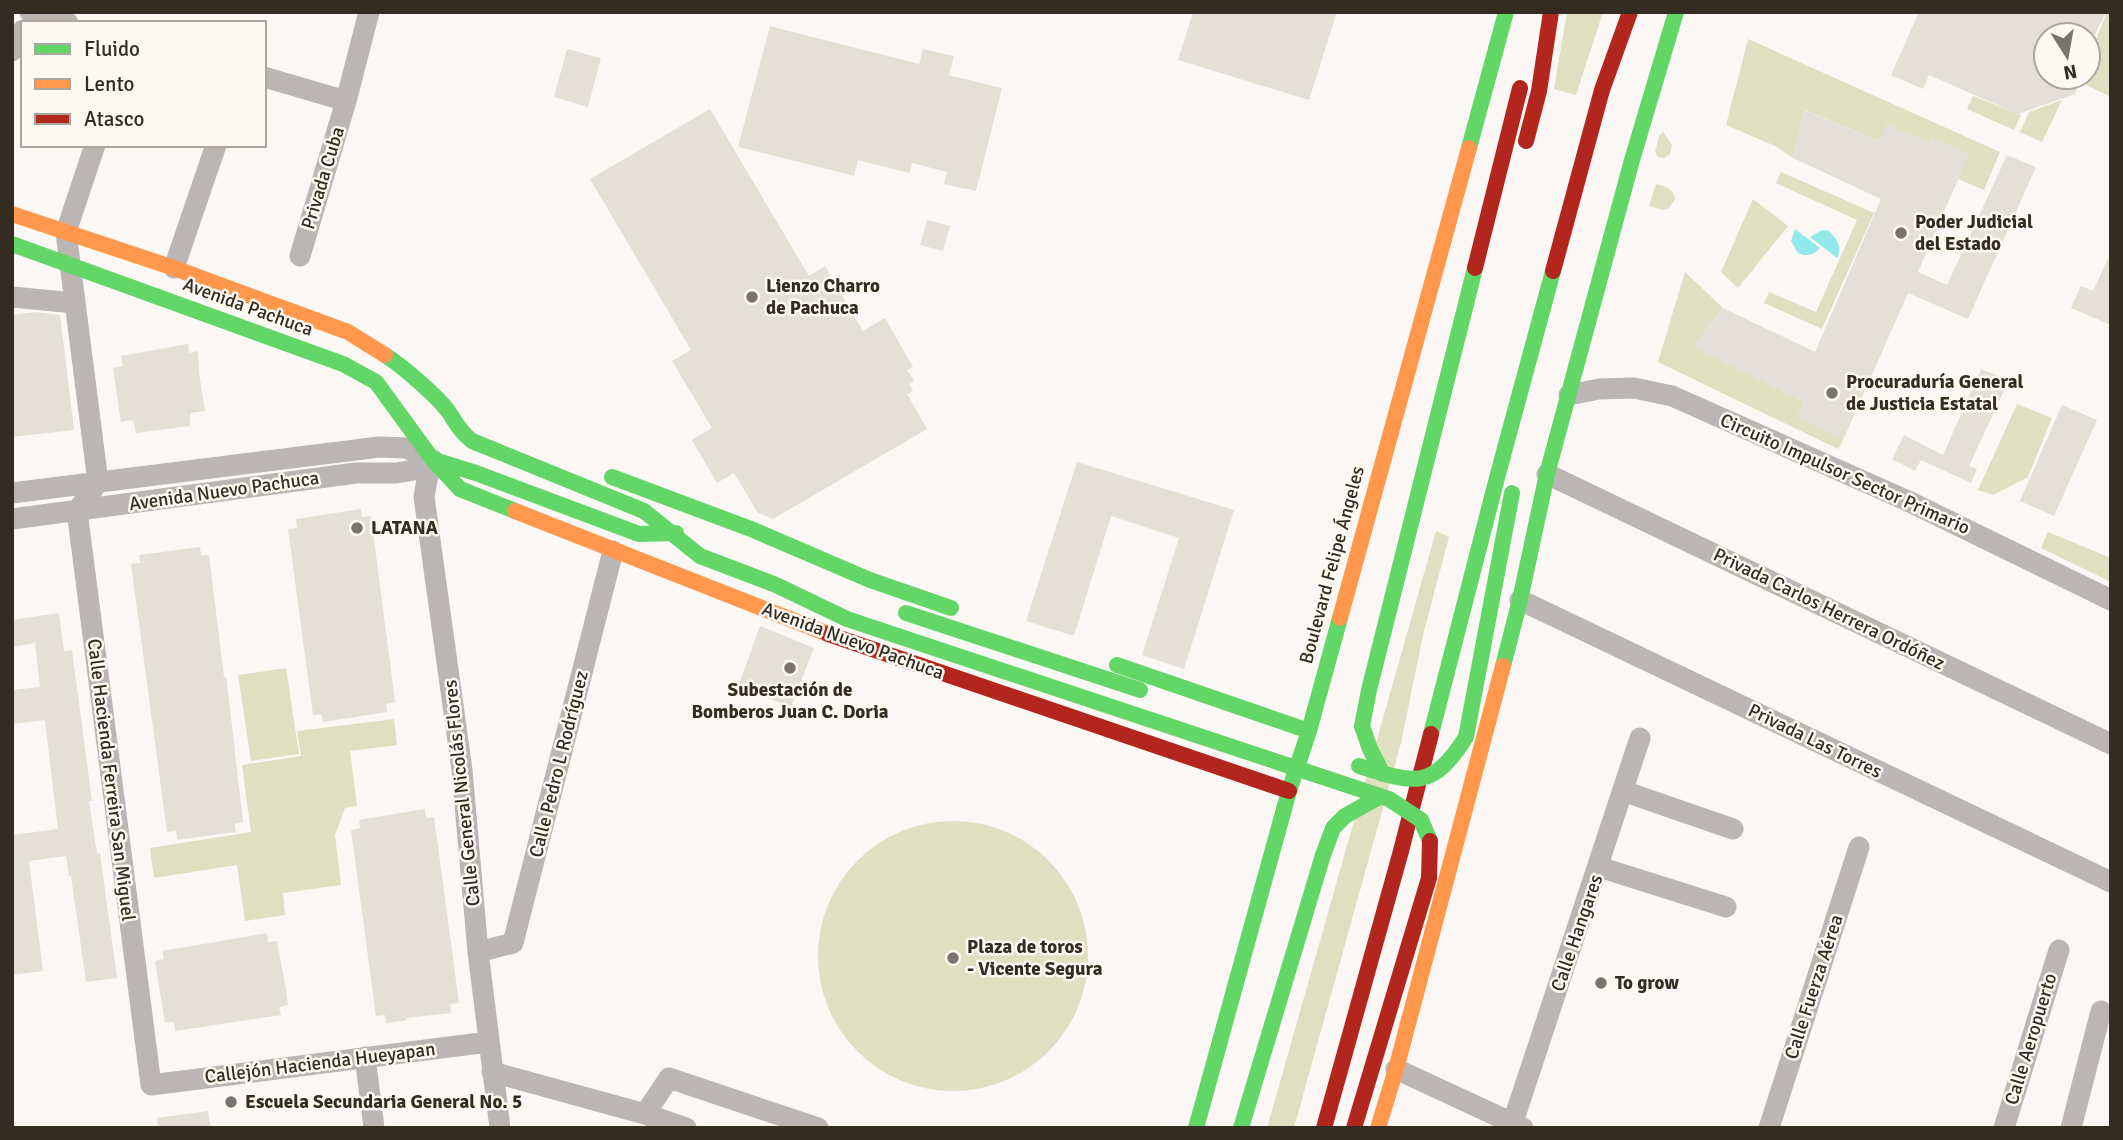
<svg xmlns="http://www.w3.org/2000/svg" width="2123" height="1140" viewBox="0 0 2123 1140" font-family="Signika,sans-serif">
<rect width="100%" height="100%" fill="#faf7f4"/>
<path fill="#dfe0c1" d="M1567 12H1603L1576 95 1554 89Z
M2107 12H2111V97L2078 81 2080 77H2088V59Z
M1748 39 2000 152 1984 190 1958 179 1968 154 1932 138 1929 143 1887 125 1879 141 1805 110 1793 158 1775 146 1726 125Z
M1973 96 2021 115 2014 130 1967 109Z
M2062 100 2042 142 2020 132 2029 112Z
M1663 132 1672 145 1670 154 1664 158 1658 157 1655 152 1659 136Z
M1781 172 1874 213 1822 329 1764 303 1769 292 1816 312 1857 220 1776 183Z
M1656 184C1666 187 1673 188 1675 199L1669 208 1663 210 1649 206Z
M1753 199 1788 226 1738 288 1721 272Z
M1685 272 1723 308 1694 346 1804 402 1843 440 1838 449 1658 362Z
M2017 404 2052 418 2028 477 1993 495 1978 490Z
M1436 531 1449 537 1423 635 1401 743 1294 1128H1267Z
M2048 532 2111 558V582L2041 548Z
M286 668 299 754 251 761 238 675Z
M394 719 397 745 350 751 357 806 345 808 335 835 341 885 283 893 285 915 245 921 237 865 154 878 150 848 251 832 242 765 301 756 297 731Z
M818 956a135 135 0 1 1 270 0a135 135 0 1 1-270 0Z"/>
<path fill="#92e9e9" d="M1795 229 1820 248C1814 255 1806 257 1798 253L1791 241Z
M1822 230 1829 231C1837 239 1843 247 1837 258L1810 237Z"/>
<path fill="#e4dfd7" d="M1193 12H1337L1309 100 1178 60Z
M1919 12H2106L2095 35H2046V77H2070L2079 84 2075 94 2018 114 1929 75 1923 89 1891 75Z
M770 26 919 64 923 49 954 56 949 75 1002 88 976 191 944 184 947 172 912 163 910 173 858 160 854 176 738 147Z
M567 49 601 58 588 107 554 97Z
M710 109 809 276 825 266 863 331 885 318 913 367 907 370 914 381 909 384 913 391 907 394 927 429 773 519 758 513 734 473 717 483 692 440 712 428 672 361 691 350 590 179Z
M1804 110 1879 141 1887 124 1929 143 1932 138 1969 154 1918 272 1947 285 2007 155 2036 167 1968 319 1908 293 1843 440 1797 416 1804 402 1693 346 1723 308 1815 352 1881 199 1793 158Z
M927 220 950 226 943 251 920 245Z
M2111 252V325L2071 308 2081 286 2093 291Z
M35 312 60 315 74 430 12 437V315Z
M188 344 189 353 198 351 199 373 205 411 190 413V426L136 433 133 420 121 422 113 368 123 366 121 356Z
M1981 369 2009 380 1969 466 1977 469 1971 483 1921 460 1915 471 1892 459 1904 435 1943 455Z
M2062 405 2097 420 2054 516 2020 501Z
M1077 462 1234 510 1184 669 1142 655 1179 538 1111 516 1074 636 1026 621Z
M361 509 362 517 371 516 395 702 386 704 387 712 323 722 321 714 313 715 288 529 297 528 296 519Z
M200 547 201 556 209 555 224 677H226L229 700 243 822 235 824 236 832 177 840 176 831 167 832 131 564 140 563 139 555Z
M59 613 64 651 72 650 92 801H89L97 854 100 853 117 978 86 982 71 876H69L66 856 29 861 43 971 12 975V835L58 829 45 720 12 724V690L40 687 35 643 12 647V620Z
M760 626 814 648 791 707 762 696 764 693 739 684Z
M425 809 426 818 434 817 459 1003 450 1004 451 1013 406 1018 407 1020 386 1023 385 1015 376 1016 351 830 360 828 359 820Z
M267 933 268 942 277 941 285 984 288 1005 279 1007 281 1015 175 1031 174 1022 165 1023 155 961 164 959 162 951Z
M208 1111 211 1128H158L157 1118Z"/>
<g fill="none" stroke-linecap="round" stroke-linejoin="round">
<path stroke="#bbb6b4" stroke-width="21" d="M30 12 68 23
M12 51 23 30
M264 77 346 101
M95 145 66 232 98 482
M300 256 346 101 369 12
M174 268 216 145
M12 297 75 303
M1569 395 1599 389 1634 388 1672 396 1908 501 2111 600
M433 460 427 480 424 497 462 770 478 952 500 1128
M1547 474 2111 744
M98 482 77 511 151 1085 488 1042
M12 493 379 447 406 448 432 460
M12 519 356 473H396L420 469 433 460
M1520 600 2111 882
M1623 791 1733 829
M1599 867 1726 907
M478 952 513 943 613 551
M365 1057 374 1128
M1396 1069 1523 1128
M492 1072 645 1114 686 1128
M645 1114 669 1078 818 1128
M1511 1128 1640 738
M1769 1128 1859 847
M2004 1128 2059 950
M2071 1128 2101 1011"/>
<path stroke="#63d668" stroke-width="16" d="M1469 148 1506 12
M12 244 343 364 376 382 433 460 460 489 515 511
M385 355C401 365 437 396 448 411 457 424 459 430 472 441L644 511 700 556 776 585 847 619 898 636
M437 461 476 473 639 534 676 533
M612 477 751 529 870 580 951 608
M906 613 1140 690
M1117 665 1309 731
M1503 666 1520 600 1547 474 1632 160 1676 12
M1431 734 1498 474 1553 271
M1196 1128 1289 791 1309 731 1340 618"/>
<path stroke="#ff974d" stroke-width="16" d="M12 214 174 268 348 332 385 355
M515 511 828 634
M1340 618 1469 148
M1378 1128 1396 1069 1503 666"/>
<path stroke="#b3261e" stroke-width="16" d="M1526 141 1539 91 1551 12
M1553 271 1602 90 1630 12
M828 634 1289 791
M1324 1128 1401 851 1431 734"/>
<path stroke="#63d668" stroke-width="16" d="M898 636 1389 799 1421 820 1430 841
M1359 766C1415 784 1432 790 1466 737L1512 493
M1383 774 1370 749 1362 726 1369 690 1475 268
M1241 1128 1323 855 1333 828 1345 816 1379 797"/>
<path stroke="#b3261e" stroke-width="16" d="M1475 268 1520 88
M1354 1128 1429 878 1430 841"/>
</g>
<g fill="#79736b" stroke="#fcf8f2" stroke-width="2.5">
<circle cx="1901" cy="233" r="7"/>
<circle cx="752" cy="297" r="7"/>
<circle cx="1832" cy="393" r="7"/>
<circle cx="357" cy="528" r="7"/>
<circle cx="790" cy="668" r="7"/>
<circle cx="953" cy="958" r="7"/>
<circle cx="1601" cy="983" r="7"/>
<circle cx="231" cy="1102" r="7"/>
</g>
<g text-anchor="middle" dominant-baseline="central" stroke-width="5" stroke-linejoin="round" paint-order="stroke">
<g font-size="19" fill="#342c21" stroke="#fcf8f2">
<text transform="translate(323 178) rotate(-73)">Privada Cuba</text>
<text transform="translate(248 307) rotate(20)">Avenida Pachuca</text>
<text transform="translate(1845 474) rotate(24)">Circuito Impulsor Sector Primario</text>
<text transform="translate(224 491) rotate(-8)">Avenida Nuevo Pachuca</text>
<text transform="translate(1332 565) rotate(-75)">Boulevard Felipe Ángeles</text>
<text transform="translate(1829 609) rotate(26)">Privada Carlos Herrera Ordóñez</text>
<text transform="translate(853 641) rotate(20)">Avenida Nuevo Pachuca</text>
<text transform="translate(1815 741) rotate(26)">Privada Las Torres</text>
<text transform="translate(559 764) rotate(-76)">Calle Pedro L Rodríguez</text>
<text transform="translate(111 780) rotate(83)">Calle Hacienda Ferreira San Miguel</text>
<text transform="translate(462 793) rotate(-96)">Calle General Nicolás Flores</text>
<text transform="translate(1577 933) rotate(-71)">Calle Hangares</text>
<text transform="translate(1814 987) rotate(-72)">Calle Fuerza Aérea</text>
<text transform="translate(2031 1039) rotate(-73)">Calle Aeropuerto</text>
<text transform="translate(320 1063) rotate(-7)">Callejón Hacienda Hueyapan</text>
</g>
<g font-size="19" font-weight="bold" fill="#342c21" stroke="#fcf8f2" text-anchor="start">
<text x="1915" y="222">Poder Judicial<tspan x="1915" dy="22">del Estado</tspan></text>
<text x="766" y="286">Lienzo Charro<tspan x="766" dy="22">de Pachuca</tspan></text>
<text x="1846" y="382">Procuraduría General<tspan x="1846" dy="22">de Justicia Estatal</tspan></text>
<text x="371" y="528">LATANA</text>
<text x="790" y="690" text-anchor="middle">Subestación de<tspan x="790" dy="22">Bomberos Juan C. Doria</tspan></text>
<text x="967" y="947">Plaza de toros<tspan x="967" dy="22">- Vicente Segura</tspan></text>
<text x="1615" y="983">To grow</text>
<text x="245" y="1102">Escuela Secundaria General No. 5</text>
</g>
</g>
<rect width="2123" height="1140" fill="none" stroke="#342c21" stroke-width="28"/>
<rect x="21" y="21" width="245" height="126" fill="#fcf8f2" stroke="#aca69e" stroke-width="2"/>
<rect x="35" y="44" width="35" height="10" fill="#63d668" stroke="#aca69e" stroke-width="2"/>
<text x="84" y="56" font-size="21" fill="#342c21">Fluido</text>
<rect x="35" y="79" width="35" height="10" fill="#ff974d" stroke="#aca69e" stroke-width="2"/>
<text x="84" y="91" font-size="21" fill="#342c21">Lento</text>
<rect x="35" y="114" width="35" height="10" fill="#b3261e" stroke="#aca69e" stroke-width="2"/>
<text x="84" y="126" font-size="21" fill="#342c21">Atasco</text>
<g transform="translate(2067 56) rotate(169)"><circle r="33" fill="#fcf8f2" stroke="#aca69e" stroke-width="2"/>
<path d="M0-5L12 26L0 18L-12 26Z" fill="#79736b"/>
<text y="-10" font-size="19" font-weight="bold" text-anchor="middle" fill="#342c21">N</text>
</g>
</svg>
